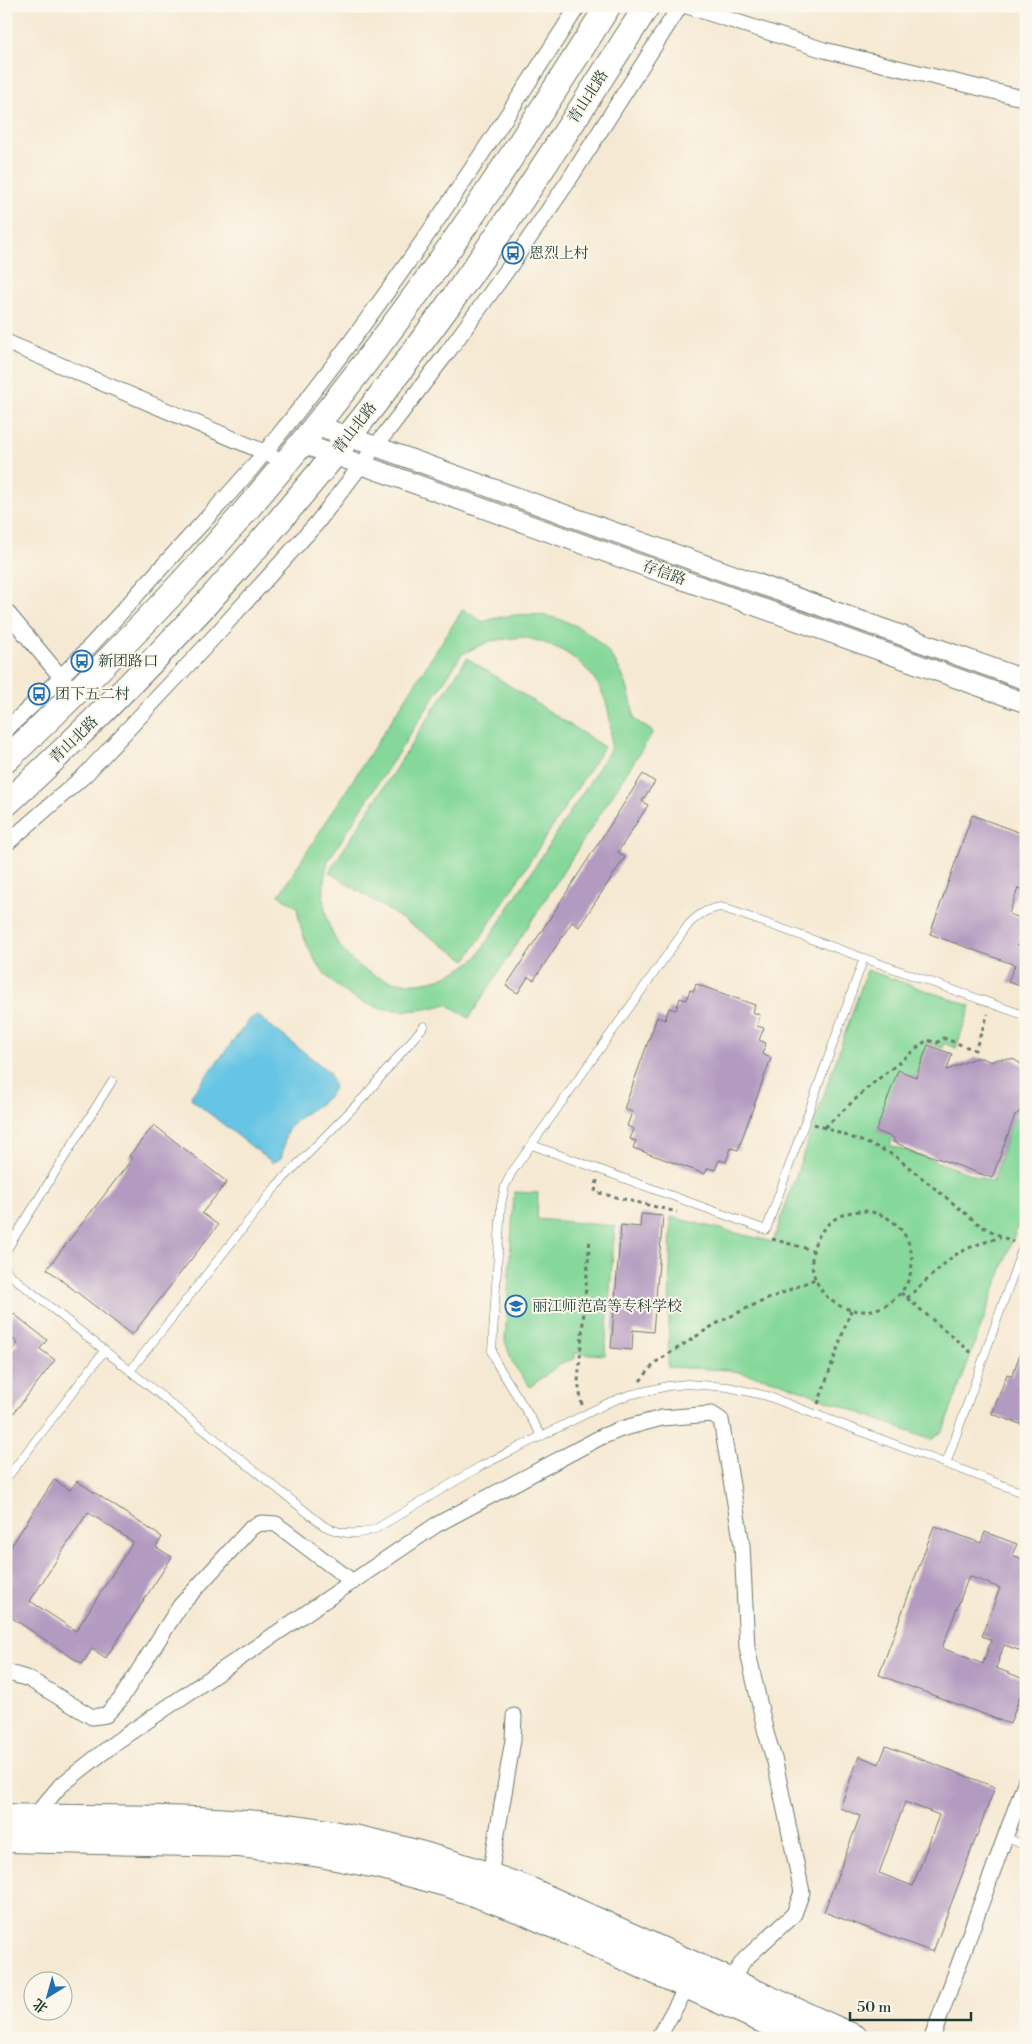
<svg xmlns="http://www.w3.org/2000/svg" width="1032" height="2044" viewBox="0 0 1032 2044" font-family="'Libre Bodoni','Noto Serif SC',serif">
<rect width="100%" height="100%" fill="#fbf7ec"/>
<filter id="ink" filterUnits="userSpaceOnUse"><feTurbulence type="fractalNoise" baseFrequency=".02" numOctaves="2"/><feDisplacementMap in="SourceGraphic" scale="10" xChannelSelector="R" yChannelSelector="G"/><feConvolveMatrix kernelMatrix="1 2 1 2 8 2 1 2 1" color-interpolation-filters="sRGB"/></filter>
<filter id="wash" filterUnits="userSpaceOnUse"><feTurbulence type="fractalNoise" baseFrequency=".0096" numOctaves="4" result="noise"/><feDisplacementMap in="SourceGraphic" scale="20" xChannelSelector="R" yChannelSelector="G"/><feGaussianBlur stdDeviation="1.12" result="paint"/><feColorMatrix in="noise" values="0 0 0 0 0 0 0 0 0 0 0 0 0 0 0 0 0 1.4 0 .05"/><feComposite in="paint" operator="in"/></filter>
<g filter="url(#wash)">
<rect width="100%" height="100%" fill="#f6e9d3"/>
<path fill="#85d89a" stroke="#528a67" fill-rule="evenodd" d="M463 609 483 622C560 596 626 639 634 719L653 732 469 1018 447 1004C371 1028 307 985 297 907L279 895ZM521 637C581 647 617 688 610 750L477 957C401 1022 301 957 328 861L462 654 490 641Z
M467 658 604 747 466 960 329 872Z
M867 970 971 1006 956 1048 944 1043 943 1048 927 1043 890 1145 993 1182 1013 1118 1026 1112V1203L943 1431 931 1440 774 1380 729 1370 668 1367 671 1217 773 1242Z
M514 1192 538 1193 537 1219 615 1226 605 1355 575 1353V1359L561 1363 530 1387 513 1364 505 1341Z"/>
<path fill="#66c5e4" stroke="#42818c" d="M257 1015 329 1072 334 1088C325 1106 302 1111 290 1127 283 1136 285 1148 281 1158L273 1163 192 1100 191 1096 250 1019Z"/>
<g id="blocks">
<path fill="#b39ac0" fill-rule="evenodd" d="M643 774 655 782 642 801 648 805 618 852 625 857 579 927 572 922 534 980 528 977 518 993 506 986Z
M972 815 1026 835V891L1018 888 1009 914 1026 920 1017 945 1021 946 1024 939H1026V988L1008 982 1015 965 930 934Z
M696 984 755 1005 753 1012 760 1015 757 1026 764 1028 759 1040 766 1043 762 1054 771 1058 738 1150 731 1148 726 1162 719 1160 715 1170 708 1168 705 1174 633 1148 636 1141 630 1139 634 1129 627 1126 632 1112 624 1109 657 1017 665 1020 669 1008 676 1010 680 998 686 1000 690 990 694 991Z
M928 1045 952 1054 947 1070 975 1058H982L991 1062 998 1059H1013L1026 1067V1108L1015 1115 992 1178 893 1142 894 1138 876 1131 898 1070 916 1077Z
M154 1125 227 1182 202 1213 218 1225 132 1335 47 1269 132 1159 129 1156Z
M641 1214 663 1216 653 1332 633 1330 632 1350 611 1348 621 1225 640 1227Z
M14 1314 47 1340 40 1349 55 1360 6 1423V1357L18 1343 6 1334V1324Z
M1024 1343 1026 1344V1418L1023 1425 992 1414 1007 1374 1012 1376Z
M54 1480 70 1490 77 1481 162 1537 156 1547 172 1557 106 1658 92 1649 82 1664 6 1614V1554ZM88 1512 133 1542 76 1631 30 1601Z
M934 1526 981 1543 985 1532 1017 1544 1012 1555 1026 1560V1642L1022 1651 1004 1645 996 1668 1026 1680 1010 1724 879 1675ZM969 1576 1000 1588 982 1636 991 1640 983 1664 942 1648Z
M886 1746 995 1787 933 1952 824 1912 860 1816 840 1808 859 1756 879 1764ZM905 1802 939 1815 913 1886 879 1873Z"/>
</g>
</g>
<g filter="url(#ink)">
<use href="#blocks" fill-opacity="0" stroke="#6a796c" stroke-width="1"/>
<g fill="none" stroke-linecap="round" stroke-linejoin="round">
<g stroke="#6a796c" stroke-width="9">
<path id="service" d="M532 1145 766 1230 864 958
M6 1251 112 1081
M6 1269 9 1274 324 1526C342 1535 359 1536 377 1528L481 1466 610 1402 629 1395 668 1386 687 1384 728 1387 767 1396 1026 1494
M130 1371 277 1185 364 1097 424 1026
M542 1436 497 1364 492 1351 501 1205 505 1186 512 1172 689 924C699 914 707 909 721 907L1026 1016
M946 1464 1026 1238
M6 1479 105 1350
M1005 1837 1026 1846"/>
</g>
<g stroke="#6a796c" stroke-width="17">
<path id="minor" d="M687 6 824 50 1026 99
M6 342 271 455
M6 611 66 683
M6 729C58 684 105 630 151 579 184 542 219 506 251 469 372 324 476 165 578 6
M6 844 85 775 203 649 316 524 447 353 508 269 567 183 680 6
M6 1672 29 1679 92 1717 106 1715 120 1700 180 1606 252 1527 261 1523 276 1524 353 1582
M33 1818 60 1786 116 1742 436 1525 601 1437 621 1429 662 1418 712 1414 721 1420 742 1545 747 1648 766 1733 775 1762 802 1892 794 1914 745 1959 729 1981
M490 1875 513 1740 514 1716
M658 2038 688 1985
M932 2038 1026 1780"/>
</g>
<g stroke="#6a796c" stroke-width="21">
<path id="tertiary" d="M316 425 1026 680
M301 443 1026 703"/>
</g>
<g stroke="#6a796c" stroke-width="27">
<path id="primary" d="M6 760C86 684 164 606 236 522 320 424 400 321 473 214 519 146 564 76 608 6
M6 804C170 654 317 487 447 307 518 209 582 107 647 6"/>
</g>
<g stroke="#6a796c" stroke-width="28">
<path id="trunk" d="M6 1817C97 1819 188 1816 279 1826 365 1836 450 1860 531 1891L855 2038
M6 1839 239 1844 315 1853 382 1866 452 1885 523 1911 803 2038"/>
</g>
<path stroke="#6a796c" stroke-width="3" stroke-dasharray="4 4" stroke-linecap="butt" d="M814 1124 875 1146 895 1156 981 1226 1013 1242
M825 1127 871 1085 927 1040 937 1043 943 1038 975 1050 988 1014
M597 1180 595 1192 677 1212
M812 1261a50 50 0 1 1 100 0a50 50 0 1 1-100 0Z
M772 1239 812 1250
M901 1293 974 1355
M907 1298 953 1256 973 1246 1001 1237
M640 1381 656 1362 714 1325 747 1308 815 1279
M818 1404 851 1310
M582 1405 578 1382 590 1238"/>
<use href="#service" stroke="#fff" stroke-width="8"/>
<use href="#minor" stroke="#fff" stroke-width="15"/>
<use href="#tertiary" stroke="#fff" stroke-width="19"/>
<use href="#primary" stroke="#fff" stroke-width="25"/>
<use href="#trunk" stroke="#fff" stroke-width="26"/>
</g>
</g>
<defs>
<g id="bus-ring" transform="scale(1.125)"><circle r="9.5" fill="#fbf7ec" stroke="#1f6fb2" stroke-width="1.5"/><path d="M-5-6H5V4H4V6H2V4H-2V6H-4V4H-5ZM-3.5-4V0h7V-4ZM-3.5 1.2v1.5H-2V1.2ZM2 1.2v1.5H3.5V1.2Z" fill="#1f6fb2"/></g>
<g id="school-ring" transform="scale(1.125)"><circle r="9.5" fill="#fbf7ec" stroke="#1f6fb2" stroke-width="1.5"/><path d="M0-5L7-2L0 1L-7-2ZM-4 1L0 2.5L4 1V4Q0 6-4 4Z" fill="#1f6fb2"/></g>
</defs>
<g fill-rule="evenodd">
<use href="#bus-ring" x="513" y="253"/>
<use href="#bus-ring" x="82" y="661"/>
<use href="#bus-ring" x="39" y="694"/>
<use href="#school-ring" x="516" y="1306"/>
</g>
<g text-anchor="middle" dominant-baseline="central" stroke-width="4" stroke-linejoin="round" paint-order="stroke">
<g font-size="15" fill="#1f3d34" stroke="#fbf7ec">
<text transform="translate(588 97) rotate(-57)">青山北路</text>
<text transform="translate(355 428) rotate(-52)">青山北路</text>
<text transform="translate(664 573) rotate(20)">存信路</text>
<text transform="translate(74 740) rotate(-44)">青山北路</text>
</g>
<g font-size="15" fill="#1f3d34" stroke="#fbf7ec" text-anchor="start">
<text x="529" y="253">恩烈上村</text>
<text x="98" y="661">新团路口</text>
<text x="55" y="694">团下五二村</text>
<text x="532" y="1306">丽江师范高等专科学校</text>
</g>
</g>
<rect width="1032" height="2044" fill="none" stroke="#fbf7ec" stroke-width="25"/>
<g transform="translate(48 1996) rotate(217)"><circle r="24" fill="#fbf7ec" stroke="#a3ada2"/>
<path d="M0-4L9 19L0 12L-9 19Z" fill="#1f6fb2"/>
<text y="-8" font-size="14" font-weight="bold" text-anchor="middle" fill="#1f3d34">北</text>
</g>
<path d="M850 2012v8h121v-8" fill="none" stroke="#1f3d34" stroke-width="2.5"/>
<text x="857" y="2012" font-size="15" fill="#1f3d34" stroke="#fbf7ec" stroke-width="4" paint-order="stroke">50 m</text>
</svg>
